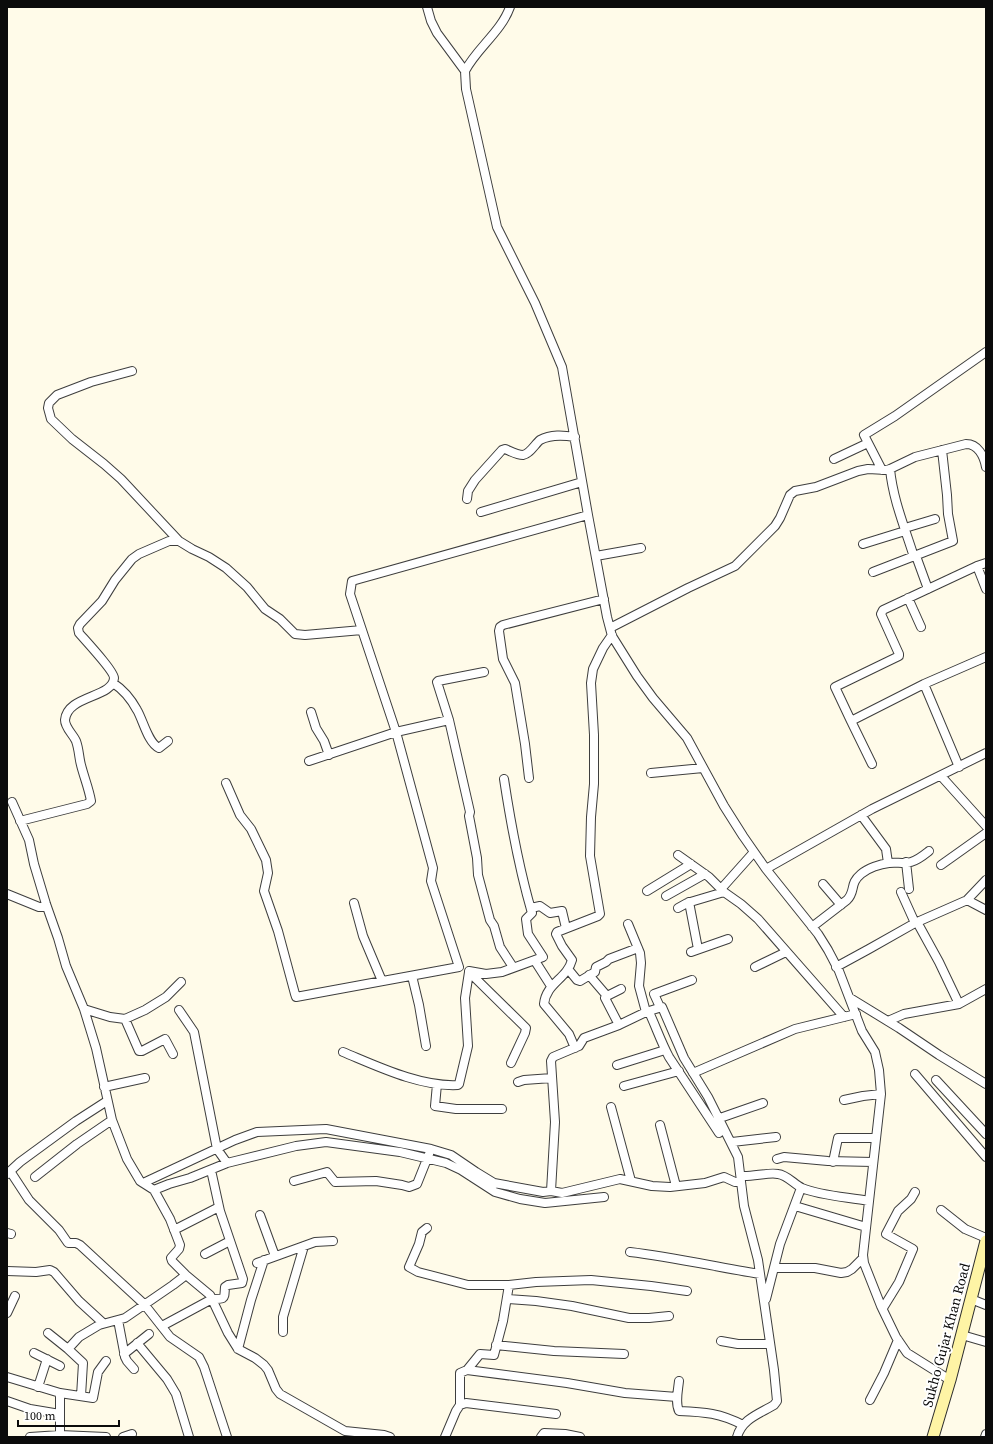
<svg xmlns="http://www.w3.org/2000/svg" width="993" height="1444" viewBox="0 0 993 1444" font-family="'Source Serif 4',serif">
<rect width="100%" height="100%" fill="#fffbe9"/>
<g fill="none" stroke-linecap="round" stroke-linejoin="round">
<g stroke="#3e3e3e" stroke-width="10">
<path id="minor" d="M427 7 431 21 437 33 465 71 466 89 497 227 535 303 562 367 588 515 607 617 612 636 637 676 653 698 687 738 724 806 743 836 766 869 818 934 828 950 839 971 862 1031 875 1052 879 1070 881 1094 863 1255 864 1263 881 1306 896 1337 907 1353 950 1380
M465 71C477 48 501 32 510 7
M132 371 91 382 57 395 49 403 48 408 51 419 72 439 104 464 121 479 179 541 192 549 209 557 226 568 247 587 265 609 280 619 295 634 305 635 362 630
M834 459 868 443
M890 469C893 500 905 528 914 557
M882 470 864 435 895 416 986 352
M467 499 468 491 475 480 502 450 505 449C510 451 517 455 523 455 530 454 535 444 540 440 551 434 563 435 575 437
M481 512 582 482
M905 528 935 519
M863 544 905 531
M596 556 641 548
M916 556 928 589
M977 566 986 589
M873 572 953 541 948 514 947 495 942 450
M908 598 921 627
M610 628 688 588 735 566 775 526 780 518 790 495 795 491 816 487 858 471 868 469 886 470 890 469 915 457 966 444C978 444 984 456 986 467
M484 672 438 681 437 682 449 720 470 812 469 816 477 858 478 875 490 920 494 926 500 947 513 967
M113 683C124 690 131 699 137 710 143 720 148 743 159 748L168 741
M924 684 959 767
M311 712 316 728 324 741 329 755
M851 721 835 687 899 656V654L881 614 883 610 977 566 986 563
M309 761 396 732 449 720
M872 764 851 721 924 684 986 657
M651 773 703 768
M941 776 986 826
M529 778 525 744 515 683 503 659 499 631 500 627 503 625 604 599
M226 783 240 815 251 829 266 860 268 873 264 891 278 931 295 994 296 997 459 967 431 881 433 868 396 732 350 594 352 581 588 515
M12 802 29 840 34 864 46 904 58 938 66 966 84 1009 96 1048 112 1120 127 1159 140 1181 143 1183 235 1140 257 1132 326 1129 431 1149 451 1155 476 1172 494 1183 543 1192 551 1191 562 1193 620 1179 652 1186 670 1187 705 1183 724 1177 735 1182H741
M861 815 886 849 888 863
M20 821 87 804 91 801C89 789 84 777 81 765 79 758 79 749 76 741 73 734 65 728 65 720 67 695 113 698 114 678 114 671 85 640 79 633L78 628 80 624 102 601 115 580 132 559 139 554 169 541H179
M678 855 709 877 724 892 741 904 758 919 844 1017
M906 862 909 889
M941 865 986 833
M766 869 872 809 986 753
M823 884 841 905
M721 889 754 852
M647 891 691 864
M901 892 915 923
M7 894 39 907H47
M666 896 705 874
M967 900 986 880
M689 902 698 949
M354 903 363 936 382 981
M531 908 540 906 550 913 562 911 566 928
M678 908 687 903 724 892
M917 922 939 962 959 1004
M628 924 640 953 641 963 639 986 646 1012
M812 927 847 900C856 891 849 884 861 874 868 868 880 864 889 863 896 862 904 864 911 862 918 860 924 855 929 851
M691 952 728 939
M535 961 551 986
M755 967 786 952
M836 967 869 949 915 923 965 901H969L986 910
M568 969 577 980 580 981 595 972 596 967 606 962 609 959 638 948
M469 971 486 974 502 972 543 957 528 934 526 919 532 913C519 869 511 825 504 779
M589 975 607 996 621 989
M412 976 419 1005 426 1046
M607 996 605 998 619 1025
M850 998 899 1028 939 1055 986 1084
M660 1007 654 994 692 980
M84 1009 110 1017 125 1019 145 1010 166 997 181 982
M179 1010 194 1032 217 1149 227 1163
M649 1012C656 1027 661 1042 669 1057L719 1133
M125 1019 139 1051H142L165 1039 173 1054
M888 1021 904 1014 959 1004 986 989
M575 1048 569 1034 544 1004C546 983 567 979 572 960L562 946 556 934 557 932 598 916 600 914 590 856 591 817 594 784V735L591 683 593 669 603 648 612 635
M343 1052C377 1066 420 1087 458 1085L459 1084 468 1046 465 998 469 972 526 1028 525 1033 511 1063
M617 1065 665 1050
M693 1073 795 1029 856 1014
M915 1074 986 1157
M936 1080 986 1134
M518 1082 524 1080 552 1078
M437 1084 435 1106 456 1109H502
M624 1086 679 1071
M104 1087 145 1078
M844 1100 863 1096 881 1094
M611 1107 631 1181
M720 1118 763 1103
M660 1125 676 1186
M732 1142 776 1137
M777 1159 784 1157 828 1161 873 1162
M833 1162 838 1138H876
M10 1171 29 1200 59 1230 68 1243H76L80 1245 144 1304 170 1337 199 1357 204 1367 227 1437
M7 1174 20 1162 76 1121 107 1101
M741 1176C753 1177 768 1172 778 1174 787 1175 794 1184 802 1188 821 1196 848 1197 869 1201
M35 1177 77 1144 112 1120
M294 1181 327 1172 335 1182 376 1181 402 1185 409 1187 417 1184 429 1154
M143 1183 154 1190 169 1184 190 1178 227 1163 296 1146 326 1142 400 1152 446 1163 461 1170 495 1192 520 1199 545 1203 604 1197
M154 1190 170 1219 180 1245 179 1249 171 1258 172 1261 186 1275 210 1295 228 1333 238 1349 255 1358 264 1365 268 1370 276 1389 280 1394 345 1431 384 1435 390 1437
M551 1191 555 1122 551 1061 553 1057 579 1046 584 1038 619 1025 646 1012 662 1007 684 1058 708 1097 738 1157 744 1206 758 1260 774 1370 777 1401 774 1405C759 1414 742 1419 737 1437
M795 1206 866 1227
M941 1210 965 1229 986 1238
M260 1215 275 1256
M427 1228 422 1232 419 1244 409 1267 418 1272 468 1285H509L536 1282 591 1280 651 1286 687 1291
M174 1230 219 1207
M7 1233 11 1234
M630 1252C673 1257 716 1267 760 1274
M205 1254 230 1241
M257 1263 315 1242 333 1241
M774 1268H815L841 1273 847 1272 852 1269 863 1258
M7 1271 36 1272 50 1270 54 1272 79 1301 103 1323
M507 1299 536 1301 572 1306 629 1318H649L669 1316
M766 1299 780 1244 801 1188
M971 1299 986 1305
M883 1308 899 1282 913 1249 886 1234 898 1211 911 1199 915 1192
M7 1313 15 1296
M118 1320 125 1357 127 1361 134 1369
M162 1326 212 1299C226 1299 224 1299 225 1287L228 1285 242 1283 243 1279 220 1211 211 1170
M283 1332V1317L304 1246
M48 1333 68 1349 83 1363 81 1396
M962 1335 986 1342
M721 1341 738 1344H770
M137 1343 167 1379 176 1394 189 1437
M496 1345 554 1351 624 1354
M68 1349 79 1337 99 1325 125 1318 173 1285 186 1275
M238 1349 251 1300 264 1260
M34 1353 60 1366
M124 1354 149 1334
M467 1370 480 1354 494 1355 503 1321 509 1285
M7 1377 60 1393 93 1398 98 1372 106 1361
M679 1381C678 1391 675 1403 679 1411 705 1412 720 1413 743 1425
M38 1387 47 1359
M60 1393V1437
M870 1400 884 1373 898 1340
M7 1401 30 1409 60 1414
M460 1405 466 1403 556 1414
M30 1437 60 1435 106 1437
M123 1437 132 1434
M445 1437 456 1411 460 1405V1373L467 1370 567 1383 625 1393 677 1397
M541 1437 544 1433 565 1434 580 1437
M985 1437 986 1434"/>
</g>
<g stroke="#2d2d2d" stroke-width="13">
<path id="secondary" d="M933 1437 950 1380 986 1241"/>
</g>
<use href="#minor" stroke="#fff" stroke-width="8"/>
<use href="#secondary" stroke="#fef4a5" stroke-width="11"/>
</g>
<g text-anchor="middle" dominant-baseline="central" stroke-width="4" stroke-linejoin="round" paint-order="stroke">
<g font-size="14" fill="#0b0b0b" stroke="#fff">
<text transform="translate(946 1335) rotate(-75)">Sukho Gujar Khan Road</text>
</g>
</g>
<rect width="993" height="1444" fill="none" stroke="#0b0b0b" stroke-width="16"/>
<path d="M18 1420v6h101v-6" fill="none" stroke="#0b0b0b" stroke-width="2"/>
<text x="24" y="1420" font-size="12" fill="#0b0b0b" stroke="#ffffff" stroke-width="3" paint-order="stroke">100 m</text>
</svg>
